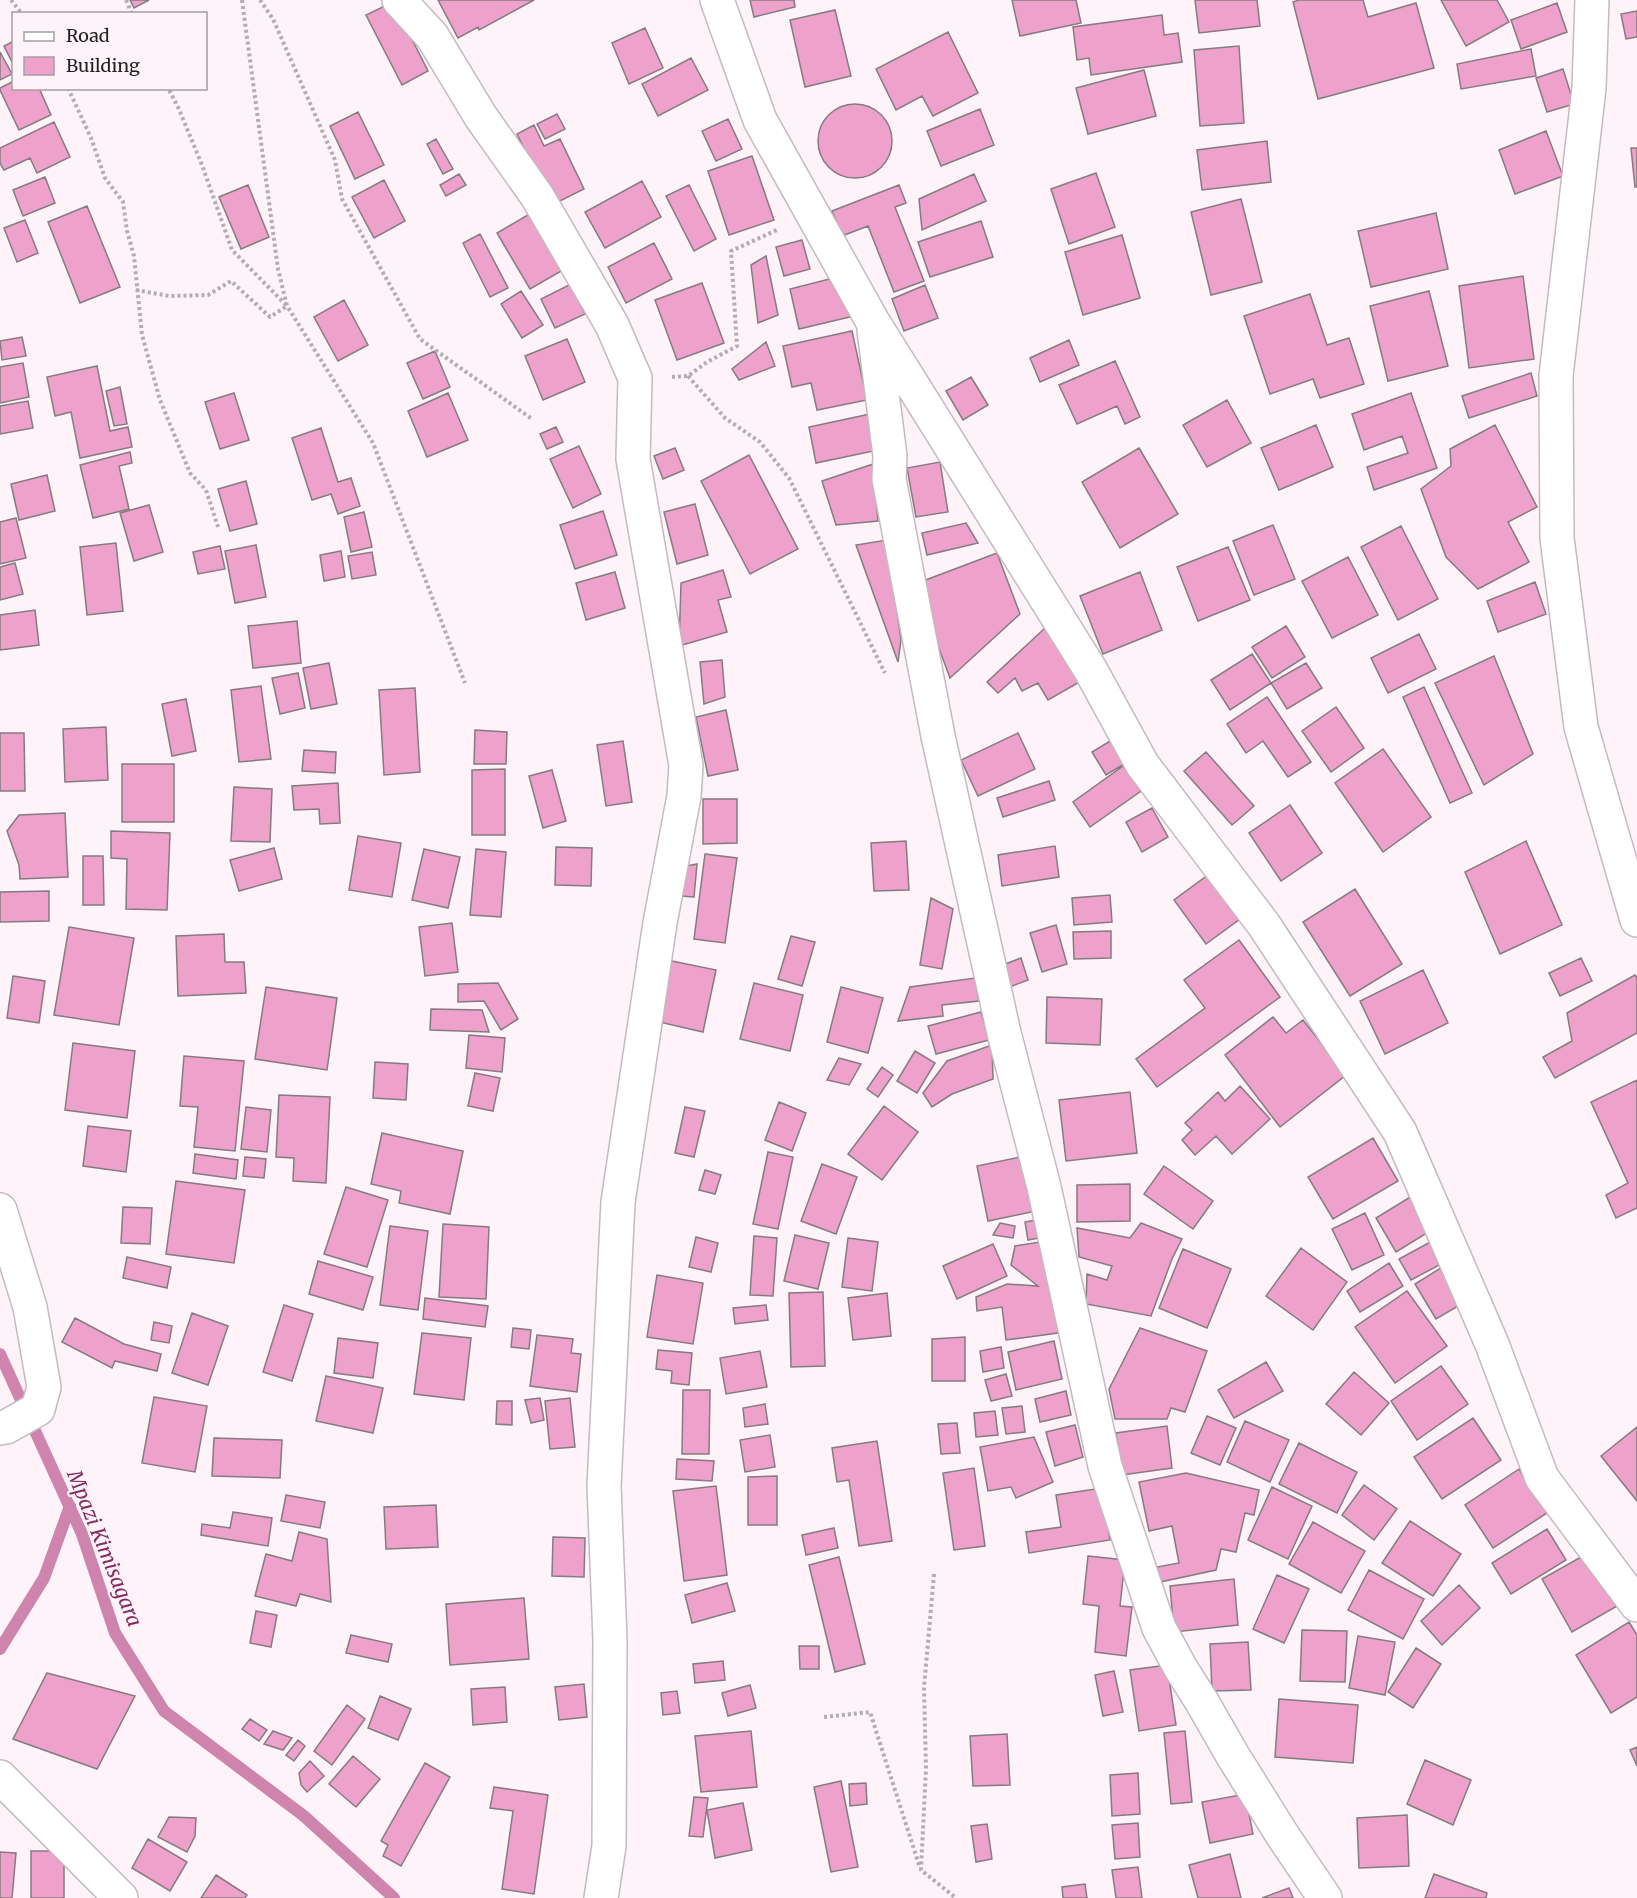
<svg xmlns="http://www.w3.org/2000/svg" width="1637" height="1898" viewBox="0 0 1637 1898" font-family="Merriweather,serif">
<rect width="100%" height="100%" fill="#fef3f8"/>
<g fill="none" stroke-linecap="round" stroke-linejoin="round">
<path stroke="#ce84ad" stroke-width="12" d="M0 1354 82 1534 115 1633 164 1711 304 1816 394 1898
M0 1649 44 1578 70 1506"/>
</g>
<path fill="#eea1cb" stroke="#857b80" stroke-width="1.5" d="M130 0H149L134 8Z
M438 0H534L479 30 478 27 458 38Z
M750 0H794L795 7 754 17Z
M1012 0H1076L1081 23 1020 36Z
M1195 0H1257L1260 26 1199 33Z
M1299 0H1363L1368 17 1416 3 1434 68 1318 99 1293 2Z
M1441 0H1497L1509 22 1466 46Z
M393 2 428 71 402 85 366 15Z
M1557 3 1567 32 1521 49 1511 20Z
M835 10 851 76 805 87 790 20Z
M1637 11V37L1626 39 1621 14Z
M1162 15 1164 35 1178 33 1182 62 1091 75 1089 58 1077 60 1073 27Z
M645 28 663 68 629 84 612 43Z
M948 32 978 93 933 116 922 96 896 110 876 69Z
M14 41V66L4 46Z
M1239 46 1244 123 1200 126 1194 50Z
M1531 49 1536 76 1461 89 1457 64Z
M0 52 12 74 0 80Z
M691 58 708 90 658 116 642 84Z
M1563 69 1574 104 1547 112 1536 78Z
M1144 70 1156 116 1088 134 1076 88Z
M14 81V88H39L51 115 19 130 0 90V88Z
M818 141a37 37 0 1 1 74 0a37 37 0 1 1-74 0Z
M980 109 994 145 941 166 927 131Z
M358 112 384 165 355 179 330 126Z
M557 114 565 129 545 139 537 124Z
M728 119 742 149 716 161 702 131Z
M54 122 70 157 37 173 30 158 4 170 0 163V148Z
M534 125 544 146 560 139 584 189 552 205 517 134Z
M1546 131 1563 176 1515 194 1499 150Z
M436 139 453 169 443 174 427 144Z
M1267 141 1271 182 1202 190 1197 150Z
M1631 148H1637V187H1635Z
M752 156 774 220 729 235 708 171Z
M1096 173 1115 227 1069 244 1051 189Z
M459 174 466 185 446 196 440 185Z
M974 174 986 201 922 230 919 199Z
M45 177 55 203 23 216 13 190Z
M384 180 405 221 374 238 352 197Z
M642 181 661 217 605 248 585 212Z
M248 185 269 237 241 249 219 197Z
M689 185 716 239 694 251 666 196Z
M899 185 906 203 895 207 924 281 894 292 868 226 842 236 832 211Z
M1241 199 1262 282 1211 295 1191 212Z
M87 206 120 287 80 303 48 222Z
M538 209 570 266 530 289 497 233Z
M1436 213 1448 269 1371 287 1358 231Z
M25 220 38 253 17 262 4 228Z
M981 221 993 257 930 277 918 242Z
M480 234 508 288 490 297 463 243Z
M1122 235 1140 298 1083 315 1065 252Z
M802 240 810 269 784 276 776 247Z
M654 243 672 279 626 303 608 267Z
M766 256 778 315 758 323 751 265Z
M1523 276 1534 359 1469 368 1459 286Z
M833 278 854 316 799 329 790 289Z
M702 283 724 343 677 360 655 300Z
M571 284 585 314 555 328 541 299Z
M925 285 938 318 904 331 892 299Z
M521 291 543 325 522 338 501 304Z
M1429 291 1448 366 1388 381 1370 306Z
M1310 294 1327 345 1349 338 1364 384 1320 398 1313 379 1270 394 1244 316Z
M344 300 368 345 338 361 314 317Z
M852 331 867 400 817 410 811 383 792 387 783 346Z
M22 337 26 356 2 360 0 341Z
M567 339 585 382 543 400 525 356Z
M1069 340 1079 365 1040 382 1030 358Z
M766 342 775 366 739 380 732 369Z
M435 351 450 387 423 399 407 363Z
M1115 361 1140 417 1125 424 1117 406 1077 424 1059 385Z
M23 363 29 397 0 403V367Z
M97 366 110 431 128 427 132 447 80 458 71 412 55 416 47 377Z
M1531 373 1537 396 1469 418 1462 396Z
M971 377 988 405 963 420 946 391Z
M120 387 127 424 114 426 106 391Z
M234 393 249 440 220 449 205 402Z
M448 393 468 440 427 457 408 411Z
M1411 393 1437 468 1374 490 1367 467 1408 453 1402 436 1364 450 1352 414Z
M1227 400 1251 443 1207 467 1183 425Z
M28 401 33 428 0 434V406Z
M875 413 883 449 816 463 809 427Z
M1316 425 1333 467 1279 490 1261 448Z
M1495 425 1537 507 1508 522 1529 562 1478 589 1446 557 1421 489 1451 466 1450 449Z
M556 427 563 442 547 449 540 434Z
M321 428 338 482 351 478 360 506 338 514 331 494 312 500 292 438Z
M579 446 601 494 573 508 550 459Z
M675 448 684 470 663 479 654 456Z
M1139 448 1178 514 1120 548 1082 482Z
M130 452 132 463 119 466 129 509 93 518 80 465Z
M749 455 798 549 750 574 701 481Z
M940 462 948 512 916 517 907 468Z
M873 464 878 521 836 525 822 481Z
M47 475 55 511 19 520 11 484Z
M246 481 257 524 230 531 218 489Z
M695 504 708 555 677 564 664 512Z
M149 505 163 552 134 561 120 513Z
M603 511 617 555 575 569 560 525Z
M364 512 372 547 351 552 344 517Z
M16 518 26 558 0 564V522Z
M966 523 978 543 927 555 922 533Z
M1273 525 1295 579 1254 595 1233 541Z
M1401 526 1438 599 1398 620 1361 547Z
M887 540 901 640 898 662 856 545Z
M116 543 123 611 87 615 80 547Z
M256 545 266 597 235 603 225 551Z
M220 546 225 569 198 574 193 552Z
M1228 547 1250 600 1198 621 1177 567Z
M341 551 345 577 324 581 320 555Z
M372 552 376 575 352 579 348 556Z
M997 553 1020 614 950 678 915 584Z
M1348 557 1378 615 1332 638 1302 581Z
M15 563 23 594 0 600V567Z
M723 570 731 597 718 600 727 632 679 646 681 583Z
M615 572 625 608 586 620 576 583Z
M1140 572 1162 630 1103 654 1080 596Z
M1535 582 1546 614 1498 632 1487 601Z
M35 610 39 645 0 650V615Z
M297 621 301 663 253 668 248 626Z
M1286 626 1305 657 1272 678 1252 647Z
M1045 628 1090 676 1048 700 1038 683 1022 691 1015 678 998 693 987 682Z
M1419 634 1436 669 1388 693 1371 658Z
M1252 654 1271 683 1230 710 1211 680Z
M1494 656 1533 754 1484 785 1435 683Z
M722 660 725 697 704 704 700 662Z
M329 663 337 704 311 709 303 668Z
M1306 663 1322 688 1287 709 1271 683Z
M298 673 305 708 280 714 272 678Z
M261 686 271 759 239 762 231 690Z
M1424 687 1472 793 1450 803 1403 697Z
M415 688 420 772 384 775 379 690Z
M1267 697 1311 762 1288 777 1263 741 1246 753 1227 724Z
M186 699 196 751 172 756 162 704Z
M1336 707 1364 748 1331 772 1302 731Z
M726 710 738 770 708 776 696 717Z
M106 727 108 780 65 782 63 729Z
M475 730 507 732 506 764H474Z
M0 733H24L25 791H0Z
M1018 733 1035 769 978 796 961 760Z
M1115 738 1129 761 1106 775 1092 752Z
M623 741 632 802 606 806 597 745Z
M1383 749 1431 817 1383 852 1335 783Z
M304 750 336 752 335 773 302 771Z
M1206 752 1254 806 1232 825 1184 771Z
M122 764H174V822H122Z
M1123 766 1141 791 1090 827 1073 802Z
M505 769V835H472V770Z
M552 770 566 821 543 828 529 776Z
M1049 781 1055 800 1003 817 997 798Z
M338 783 340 823 320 824 319 809 294 810 292 786Z
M234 787 272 789 270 842 231 841Z
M703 799H737V843L703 844Z
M1290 805 1322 853 1281 881 1249 833Z
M1152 808 1168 837 1142 852 1126 822Z
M65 813 68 877 20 879 19 865 7 831 19 815Z
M111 831 170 833 167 910 126 909 127 859 111 858Z
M358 836 401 843 392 897 349 890Z
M906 841 909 890 874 891 871 843Z
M1526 841 1562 925 1500 954 1465 872Z
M1055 846 1059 877 1002 886 998 855Z
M556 847 592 848 591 886 555 885Z
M274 848 282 879 239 891 230 860Z
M424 849 460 857 448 908 412 900Z
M476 849 506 852 501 917 470 915Z
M705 854 737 858 725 943 694 939Z
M83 856H103L104 905H83Z
M697 864 694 897 680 896 676 868Z
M1212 872 1244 916 1206 944 1174 900Z
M1355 889 1402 964 1350 996 1303 922Z
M49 891V921L0 922V892Z
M1110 895 1112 922 1074 925 1072 898Z
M931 898 953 909 942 969 920 965Z
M452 923 458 972 425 976 419 927Z
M1056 925 1067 964 1042 972 1030 933Z
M69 927 134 938 119 1025 54 1015Z
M1111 931V958L1074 959 1073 932Z
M224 934 225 962H244L246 993 178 996 176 936Z
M791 936 815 942 802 986 778 979Z
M1239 940 1280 997 1157 1087 1136 1059 1205 1008 1184 980Z
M1021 958 1028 980 1007 988 1000 966Z
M1581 958 1592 981 1560 996 1549 973Z
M667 960 716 970 703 1032 655 1021Z
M1423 970 1448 1023 1385 1054 1360 1001Z
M1635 975 1637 978V1033L1555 1078 1543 1057 1572 1041 1567 1013Z
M13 976 45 981 39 1023 7 1018Z
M975 978 979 1001 942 1005 943 1016 898 1021 910 987Z
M498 983 518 1019 501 1030 484 1001 458 1002V984Z
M754 983 803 995 790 1051 740 1039Z
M266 987 337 998 327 1070 255 1059Z
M841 987 883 998 868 1053 827 1042Z
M1047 997 1102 999 1100 1045 1046 1043Z
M431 1009 482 1010 489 1032 430 1030Z
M981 1012 989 1040 936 1054 928 1026Z
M1273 1017 1286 1033 1303 1020 1346 1075 1280 1127 1225 1055Z
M469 1035 505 1038 502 1072 466 1068Z
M73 1043 135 1051 127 1118 65 1110Z
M992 1045 993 1079 952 1094 932 1107 923 1093 947 1061Z
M915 1051 935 1063 917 1093 897 1081Z
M184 1056 244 1061 235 1151 194 1147 198 1107 180 1106Z
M839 1058 861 1064 849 1085 827 1080Z
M375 1062 408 1064 406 1100 373 1098Z
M882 1067 893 1075 878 1097 867 1089Z
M475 1073 500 1078 493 1111 468 1106Z
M1637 1080V1208L1616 1218 1606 1195 1628 1183 1591 1102Z
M1240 1086 1270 1119 1232 1154 1216 1136 1195 1155 1182 1140 1192 1130 1185 1123 1218 1092 1225 1101Z
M1130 1092 1137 1153 1066 1161 1059 1100Z
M279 1095 330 1097 326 1183 293 1181 294 1158 276 1157Z
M779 1102 806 1113 792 1151 765 1140Z
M884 1106 918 1132 882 1180 848 1154Z
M246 1107 271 1110 267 1152 241 1149Z
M685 1107 705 1111 694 1157 675 1153Z
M88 1126 131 1131 126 1172 83 1166Z
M382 1133 463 1151 450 1214 399 1203 401 1191 371 1184Z
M1373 1138 1398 1181 1333 1219 1308 1177Z
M768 1152 793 1157 778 1229 753 1224Z
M195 1154 238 1160 236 1179 193 1173Z
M1025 1156 1036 1211 988 1221 977 1166Z
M245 1157 266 1159 264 1178 243 1176Z
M822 1164 857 1177 836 1234 801 1221Z
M1164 1166 1213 1201 1193 1229 1144 1194Z
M705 1170 721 1175 715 1194 699 1190Z
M176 1181 245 1190 234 1263 166 1254Z
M1130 1184V1221L1077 1222V1185Z
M346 1187 388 1200 367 1267 324 1254Z
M1415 1194 1435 1228 1396 1252 1376 1218Z
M123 1207 152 1208 150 1244 121 1243Z
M1365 1213 1384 1255 1352 1270 1332 1229Z
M1046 1218 1049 1236 1028 1240 1025 1222Z
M1000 1223 1015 1226 1013 1238 993 1235Z
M1141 1223 1182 1239 1172 1259 1151 1316 1086 1304 1087 1274 1107 1280 1112 1266 1079 1257 1077 1228 1130 1238Z
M443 1224 489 1227 486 1299 439 1297Z
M390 1226 428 1231 418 1310 380 1305Z
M795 1235 829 1243 818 1289 784 1281Z
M754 1236 777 1238 773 1296 750 1295Z
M696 1237 718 1243 711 1272 689 1267Z
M848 1238 878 1242 872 1291 842 1287Z
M1053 1240 1065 1332 1006 1340 1002 1307 977 1311 976 1297 1007 1284 1038 1286 1011 1265 1015 1246Z
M1432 1241 1443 1263 1411 1280 1399 1259Z
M993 1244 1007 1276 957 1299 943 1266Z
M1301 1248 1347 1282 1313 1330 1266 1296Z
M1183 1249 1231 1269 1207 1328 1159 1308Z
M127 1257 171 1267 167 1288 123 1278Z
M318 1261 373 1277 363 1310 309 1294Z
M1389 1263 1403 1286 1360 1312 1347 1291Z
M1444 1266 1465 1302 1436 1319 1415 1284Z
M657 1275 703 1283 693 1344 647 1337Z
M1407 1291 1447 1346 1395 1383 1355 1327Z
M823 1292 825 1366 791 1367 789 1293Z
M887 1293 891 1336 853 1340 848 1298Z
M425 1298 488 1306 485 1327 423 1319Z
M284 1305 313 1314 292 1381 263 1372Z
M766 1305 768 1320 735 1324 733 1308Z
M192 1313 228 1326 208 1385 172 1373Z
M75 1318 124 1344 161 1354 157 1371 115 1361 112 1368 62 1342Z
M154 1322 172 1326 169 1343 151 1340Z
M513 1328 531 1330 529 1349 511 1347Z
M1140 1328 1207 1351 1185 1412 1171 1408 1167 1419H1115L1109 1389Z
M422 1333 471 1338 464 1400 414 1394Z
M537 1335 573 1339 571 1353 581 1354 577 1392 530 1386Z
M965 1337V1381H932V1339Z
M338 1338 378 1343 373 1378 334 1373Z
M1054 1341 1062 1379 1016 1390 1008 1352Z
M1001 1347 1004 1368 983 1372 980 1351Z
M658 1350 692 1353 689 1385 671 1383 672 1371 656 1369Z
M760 1351 767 1387 726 1394 720 1358Z
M1266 1362 1283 1391 1234 1418 1218 1390Z
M1441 1366 1468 1404 1417 1440 1391 1401Z
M1354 1372 1389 1403 1361 1435 1326 1404Z
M1006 1374 1012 1396 991 1401 985 1380Z
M326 1376 383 1388 373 1433 316 1421Z
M683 1390H710L709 1454H682Z
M1066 1391 1071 1415 1040 1422 1035 1399Z
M154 1397 207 1406 195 1472 142 1463Z
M540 1398 544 1420 531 1423 525 1400Z
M570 1398 575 1447 550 1449 545 1401Z
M497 1401H512V1425L496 1424Z
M765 1404 768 1424 745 1427 743 1408Z
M1022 1406 1025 1432 1006 1434 1002 1408Z
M995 1411 998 1435 976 1437 974 1413Z
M1207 1416 1236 1428 1220 1465 1191 1453Z
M1473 1418 1501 1460 1442 1499 1414 1457Z
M1245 1421 1289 1440 1270 1482 1227 1462Z
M957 1423 960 1453 941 1454 938 1424Z
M1075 1425 1083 1457 1055 1466 1046 1432Z
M1167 1426 1172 1468 1122 1475 1116 1433Z
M1637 1427V1501L1601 1456Z
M770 1435 775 1467 745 1472 740 1440Z
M1034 1437 1053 1482 1016 1498 1011 1487 988 1491 980 1447Z
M214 1438 282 1440 280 1478 212 1476Z
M877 1441 892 1541 859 1546 849 1480 837 1482 832 1448Z
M1299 1443 1357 1472 1337 1513 1279 1484Z
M677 1459 714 1461 712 1481 676 1479Z
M974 1468 985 1546 954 1550 943 1473Z
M1519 1469 1547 1513 1493 1548 1465 1505Z
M1186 1473 1259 1490 1254 1515 1245 1513 1236 1552 1221 1549 1216 1570 1160 1582 1157 1567 1179 1563 1172 1526 1149 1531 1139 1482Z
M777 1476V1525H748V1477Z
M1364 1485 1397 1509 1374 1540 1342 1515Z
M716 1486 727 1575 684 1581 673 1491Z
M1272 1487 1312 1506 1288 1559 1248 1540Z
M1102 1488 1110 1540 1029 1553 1026 1532 1061 1527 1056 1495Z
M286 1495 325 1502 320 1528 281 1521Z
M436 1505 438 1547 386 1549 384 1507Z
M233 1512 272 1518 268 1546 201 1535 202 1524 230 1528Z
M1410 1521 1461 1554 1433 1596 1382 1563Z
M1313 1522 1365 1551 1341 1593 1289 1564Z
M834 1528 838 1548 806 1555 802 1535Z
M1547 1529 1566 1560 1511 1594 1492 1563Z
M299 1532 327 1539 331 1602 300 1594 296 1606 255 1596 266 1554 292 1561Z
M553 1537 585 1538 584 1577 552 1576Z
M1595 1549 1624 1602 1572 1632 1542 1579Z
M1088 1556 1125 1560 1120 1606 1132 1607 1126 1656 1095 1652 1099 1606 1083 1604Z
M839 1557 865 1664 835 1672 809 1565Z
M1369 1570 1424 1599 1403 1639 1348 1610Z
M1277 1575 1309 1589 1284 1643 1253 1629Z
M1234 1579 1238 1625 1174 1632 1170 1586Z
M727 1583 735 1611 692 1623 685 1595Z
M1459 1585 1480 1608 1442 1645 1421 1621Z
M524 1598 529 1659 450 1665 446 1604Z
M256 1611 277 1615 271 1647 250 1643Z
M1629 1622 1637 1635V1697L1611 1713 1576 1655Z
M1302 1630 1347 1631 1345 1682 1300 1681Z
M351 1635 392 1644 388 1662 346 1653Z
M1358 1636 1395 1642 1385 1695 1349 1688Z
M1248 1642 1251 1690 1212 1691 1210 1644Z
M799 1646H819V1669H800Z
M1416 1648 1441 1664 1413 1708 1388 1692Z
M723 1661 725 1680 695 1683 693 1664Z
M1167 1665 1176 1725 1139 1731 1130 1670Z
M1114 1671 1123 1712 1103 1716 1095 1675Z
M47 1673 135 1696 97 1769 13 1739Z
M584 1684 587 1717 559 1720 555 1687Z
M750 1685 756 1708 728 1716 722 1693Z
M505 1687 507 1722 473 1725 471 1689Z
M677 1691 680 1713 663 1715 661 1693Z
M380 1696 411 1709 398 1740 368 1728Z
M1279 1699 1358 1705 1353 1763 1275 1757Z
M347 1705 365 1719 332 1765 314 1751Z
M250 1719 267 1730 259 1741 242 1729Z
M273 1731 292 1738 283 1750 264 1744Z
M751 1731 757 1787 701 1792 695 1736Z
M1185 1731 1192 1802 1171 1804 1164 1733Z
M1007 1734 1010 1785 973 1786 970 1736Z
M298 1740 305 1746 294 1761 286 1755Z
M1637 1747V1766L1630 1750Z
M353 1756 380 1779 356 1807 329 1784Z
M1425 1760 1471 1780 1453 1825 1407 1804Z
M310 1761 324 1776 307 1792 301 1785 299 1773Z
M425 1763 450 1777 401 1866 383 1856 388 1845 381 1841Z
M1138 1773 1140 1814 1112 1816 1110 1775Z
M841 1781 858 1867 831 1872 814 1787Z
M866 1783 867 1804 850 1806 849 1784Z
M494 1787 548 1795 534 1894 502 1889 513 1811 490 1808Z
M1245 1794 1253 1834 1210 1843 1202 1802Z
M694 1797 708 1798 703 1837 689 1836Z
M743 1803 752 1850 715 1858 707 1810Z
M1407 1815 1409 1866 1359 1868 1357 1818Z
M169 1817 196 1818 195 1836 187 1852 158 1837Z
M1138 1823 1140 1857 1115 1859 1112 1825Z
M987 1824 992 1859 976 1862 971 1826Z
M148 1839 187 1862 170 1891 132 1868Z
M31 1851H64V1898H31Z
M0 1852 16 1853 12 1898H0Z
M1230 1854 1241 1898H1198L1189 1865Z
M1138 1867 1142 1898H1116L1112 1870Z
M1434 1874 1487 1893 1486 1898H1425Z
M216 1875 247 1895 245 1898H201Z
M1085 1884 1087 1898H1063L1062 1887Z
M1289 1888 1293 1898H1262Z"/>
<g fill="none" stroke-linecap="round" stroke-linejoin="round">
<g stroke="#c5bac0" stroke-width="36">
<path id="minor" d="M399 0 432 36 481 117 537 196 612 325 635 378 633 459 686 765 684 796 660 923 618 1202 604 1486 610 1640 609 1846 601 1898
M717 0 760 120 873 322 1090 669 1142 764 1264 925 1400 1132 1492 1344 1542 1478 1637 1605
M874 330 890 456 889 479 938 736 1004 1033 1044 1187 1105 1466 1159 1628 1180 1667 1202 1702 1233 1756 1283 1836 1325 1898
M0 1210 30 1307 44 1387 38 1409 6 1427 0 1428
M0 1777 121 1898"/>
</g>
<g stroke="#c5bac0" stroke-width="36">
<path id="tertiary" d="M1592 0 1589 88 1556 376 1557 538 1581 727 1637 920"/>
</g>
<path stroke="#b4acb0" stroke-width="4" stroke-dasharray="3 3" stroke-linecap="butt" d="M11 0 22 14
M126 0 132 14
M242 0 278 269 287 306 373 443 465 683
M260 0 273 19 335 160 342 199 420 339 532 419
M68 88 91 138 105 178 123 202 127 231 134 256 142 335 160 400 190 473 206 490 218 527
M136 290 169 296 208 295 231 281 270 317 287 306 232 250 202 165 178 107 168 88
M688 376 725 418 760 442 789 478 885 673
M672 377 688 376 707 362 737 346 731 251 779 229
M934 1574 924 1688 926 1769 921 1870 956 1898
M824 1717 870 1712 920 1868"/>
<use href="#minor" stroke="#fff" stroke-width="33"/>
<use href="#tertiary" stroke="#fff" stroke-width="33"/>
</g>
<g text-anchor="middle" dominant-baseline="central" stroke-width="4.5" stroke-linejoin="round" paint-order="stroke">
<g font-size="20" font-style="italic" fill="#842c62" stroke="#fef3f8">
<text transform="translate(105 1548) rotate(68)">Mpazi Kimisagara</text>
</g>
</g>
<rect x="12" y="12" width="195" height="78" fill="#fef3f8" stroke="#a69ea2" stroke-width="1.5"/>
<rect x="24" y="32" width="30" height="9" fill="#ffffff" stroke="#a69ea2" stroke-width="1.5"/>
<text x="66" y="42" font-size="18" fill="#221e20">Road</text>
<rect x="24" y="57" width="30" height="18" fill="#eea1cb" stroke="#a69ea2" stroke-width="1.5"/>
<text x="66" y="72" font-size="18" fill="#221e20">Building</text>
</svg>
